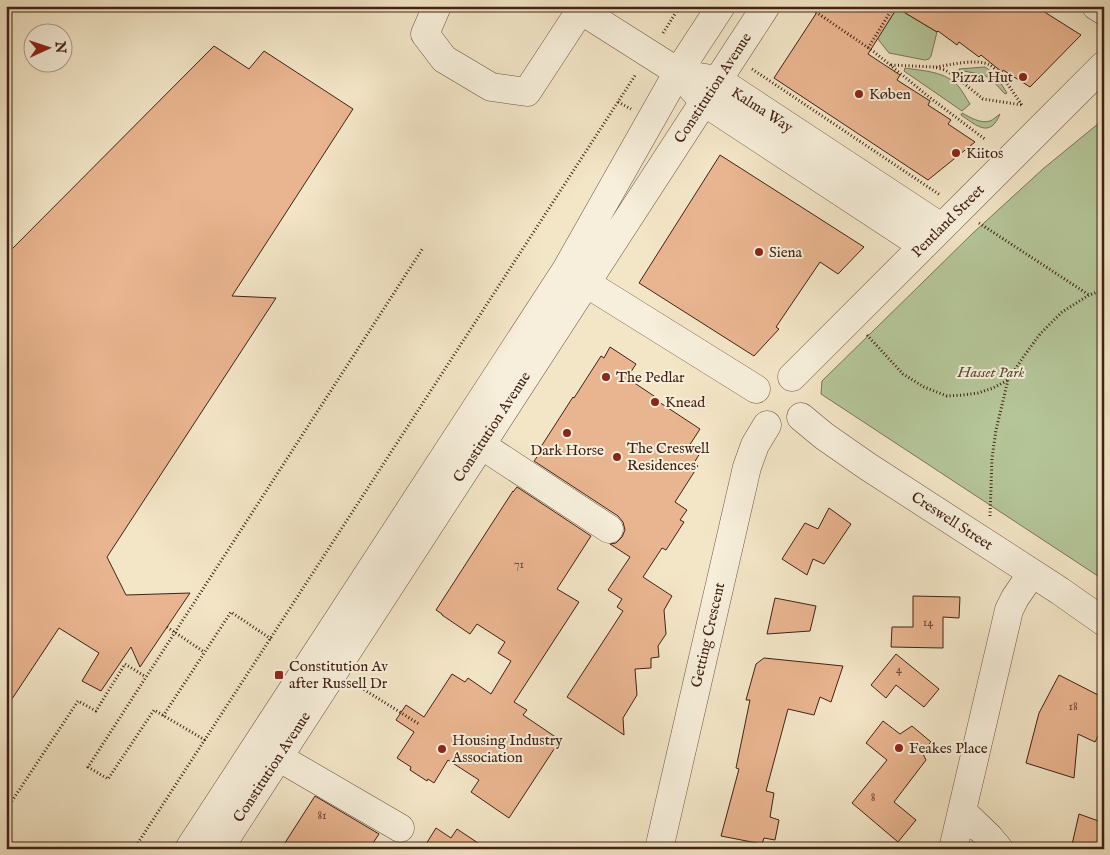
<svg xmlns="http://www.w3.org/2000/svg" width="1110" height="855" viewBox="0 0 1110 855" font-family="'IM FELL English',serif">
<rect width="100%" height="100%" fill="#f3e6c7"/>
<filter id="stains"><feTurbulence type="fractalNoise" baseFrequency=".004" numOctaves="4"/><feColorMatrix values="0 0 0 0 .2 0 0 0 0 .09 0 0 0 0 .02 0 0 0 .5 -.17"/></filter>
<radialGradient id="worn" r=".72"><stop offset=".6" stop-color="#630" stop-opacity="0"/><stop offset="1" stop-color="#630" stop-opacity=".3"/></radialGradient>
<path fill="#b5c699" stroke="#7c7457" d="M897 8 937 32 931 56 929 59 925 60 889 53 877 38Z
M985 67 995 74 1007 93 1005 94 991 79 984 75 959 70V69Z
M905 68C923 71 946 71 959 87 963 92 966 98 970 104L962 111 904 71Z
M962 113C970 117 980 124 990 121 993 120 997 116 1000 114 990 139 976 125 961 115Z
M1104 119V580L821 394 822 381 973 233 1044 168Z"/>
<path fill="#e9b590" stroke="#422115" d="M821 6H1035L1081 35 1030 87 1003 70 1002 72 981 55 979 57 959 42 957 45 938 31 937 32 897 8 868 54 900 75 897 80 930 101 928 105 951 120 948 124 975 142 928 180 774 78Z
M214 46 249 69 264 51 353 109 232 296 276 298 107 557 126 595 190 593 140 667 131 647 101 691 82 681 99 653 59 628 6 708V255Z
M720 155 864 247 838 274 820 262 776 327 779 329 754 356 639 283Z
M610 347 636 364 627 378 660 400 659 402 700 429 689 446 700 453 694 463 698 466 675 502 687 510 680 520 684 522 666 550 662 548 643 577 672 596 664 610 666 634 658 646 659 657 651 658V668L635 669 637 695 623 718 624 735 567 697 623 611 617 607 622 599 608 590 630 557 610 544 616 543 622 537 625 530 623 522 618 516 534 461 537 457 535 456 573 397 574 398 601 356 604 358Z
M517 487 591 536 557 589 579 602 514 702 527 710 523 715 560 740 509 818 471 792 479 780 448 760 434 783 428 779 427 781 410 770 411 767 397 758 414 732 396 720 406 705 424 717 452 674 465 682 468 678 491 694 511 661 498 653 505 642 477 624 470 634 442 615V614L436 610 513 491V492Z
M829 508 851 524 824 564 813 559 807 575 782 559 805 523 818 529Z
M913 596 960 597 959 618 943 617V648L891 647 892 627H913Z
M775 598 816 606 810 631 767 634Z
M896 654 939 689 924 707 896 685 886 698 871 685Z
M764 658 843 666 831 702 820 697 814 715 788 709 766 791 774 793 770 817 779 820 775 840 764 838 762 844 721 836 739 769 736 768 750 700H746L756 664Z
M1059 675 1104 698V725L1095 742 1078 734 1074 778 1026 763 1039 713Z
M883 721 900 734 912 726 931 742 922 752 926 760 894 802 916 820 898 842 852 803 887 760 866 743Z
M315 796 379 834 369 849H281Z
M1079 814 1104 823V849H1071Z
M436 828 451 838 457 829 487 849H423Z"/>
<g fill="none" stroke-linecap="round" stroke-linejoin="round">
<g stroke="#6e5242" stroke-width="29">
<path id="minor" d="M437 6 425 34 444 59 491 87 527 92 580 11
M574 6 678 72 704 102 923 246
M1096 6 1104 11
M699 77 718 80 941 227
M586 283 756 389
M792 377 1104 65
M801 417 824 436 867 466 1060 591 1104 622
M466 435 609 529
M279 756 290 764 400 828
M962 811 989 837 999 849
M189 849 566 270 678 72 721 6
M219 849 766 6
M659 849 747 467 755 445 767 425
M953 849 1009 610 1015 598 1032 573"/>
</g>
<path stroke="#422115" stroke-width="3" stroke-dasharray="1 2.5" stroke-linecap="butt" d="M807 6 873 51 929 97 986 140
M663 33 680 6
M868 48 894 6
M891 65 934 67 945 70 955 76 983 99 1022 105
M936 67C950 65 977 58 990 65 1001 72 1014 94 1022 105
M752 69 940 195
M618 102 631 109
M979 223 1089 295
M867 335 903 374 924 387 947 396 963 395 978 393 993 388 1008 380
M990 516 992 458 996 430 1008 380 1024 356 1040 334 1062 312 1089 295 1104 290
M167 627 204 652
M355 684 419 724
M163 716 231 612 271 639
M205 740 154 710 108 779 88 767 423 248
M6 810 78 701 96 711 125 664 146 677
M134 849 636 74"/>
<use href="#minor" stroke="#f7efdb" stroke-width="28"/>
</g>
<g fill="#8f2418" stroke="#f7efdb" stroke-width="2">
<circle cx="1023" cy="77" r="5"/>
<circle cx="859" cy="94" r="5"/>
<circle cx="956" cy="153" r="5"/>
<circle cx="759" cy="252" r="5"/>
<circle cx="606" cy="377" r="5"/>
<circle cx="655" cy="402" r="5"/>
<circle cx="567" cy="433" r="5"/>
<circle cx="617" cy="457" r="5"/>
<rect x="274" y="670" width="10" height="10" rx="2.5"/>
<circle cx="899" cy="748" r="5"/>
<circle cx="442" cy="749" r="5"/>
</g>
<g text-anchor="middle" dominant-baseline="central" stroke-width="4" stroke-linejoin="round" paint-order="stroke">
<g font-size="12" fill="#6c4634">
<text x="519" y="564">71</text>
<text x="928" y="622">14</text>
<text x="899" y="669">4</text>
<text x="1073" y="706">18</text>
<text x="873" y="797">8</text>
<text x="322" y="815">81</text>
</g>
<g font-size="15" fill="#422115" stroke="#f7efdb" text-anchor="start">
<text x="1013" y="77" text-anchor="end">Pizza Hut</text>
<text x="869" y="94">Køben</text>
<text x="966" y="153">Kiitos</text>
<text x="769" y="252">Siena</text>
<text x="616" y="377">The Pedlar</text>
<text x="665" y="402">Knead</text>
<text x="627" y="448">The Creswell<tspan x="627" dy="17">Residences</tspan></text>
<text x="567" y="450" text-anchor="middle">Dark Horse</text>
<text x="289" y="666">Constitution Av<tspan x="289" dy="17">after Russell Dr</tspan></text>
<text x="452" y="740">Housing Industry<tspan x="452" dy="17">Association</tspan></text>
<text x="909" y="748">Feakes Place</text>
</g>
<g font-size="15" fill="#422115" stroke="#f7efdb">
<text transform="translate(713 88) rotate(-57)">Constitution Avenue</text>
<text transform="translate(762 110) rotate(33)">Kalma Way</text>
<text transform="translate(948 221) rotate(-45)">Pentland Street</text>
<text transform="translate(492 427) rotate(-57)">Constitution Avenue</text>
<text transform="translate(952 521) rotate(33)">Creswell Street</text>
<text transform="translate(708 635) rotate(-77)">Getting Crescent</text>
<text transform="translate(272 767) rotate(-57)">Constitution Avenue</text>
</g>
<g font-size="15" font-style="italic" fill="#5f4a36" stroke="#f7efdb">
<text x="991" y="372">Hasset Park</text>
</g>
</g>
<rect width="1110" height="855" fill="none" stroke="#f3e6c7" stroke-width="25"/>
<rect x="8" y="8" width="1095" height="840" fill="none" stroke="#422115" stroke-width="2.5"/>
<rect x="12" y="12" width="1085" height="830" fill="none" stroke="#422115"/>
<g transform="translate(48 48) rotate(87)"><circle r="24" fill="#f7efdb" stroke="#af9d8c"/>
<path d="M0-4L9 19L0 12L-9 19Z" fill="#8f2418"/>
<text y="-8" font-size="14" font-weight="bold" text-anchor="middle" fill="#422115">N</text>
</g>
<rect width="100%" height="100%" filter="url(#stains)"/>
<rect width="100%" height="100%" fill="url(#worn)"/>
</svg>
